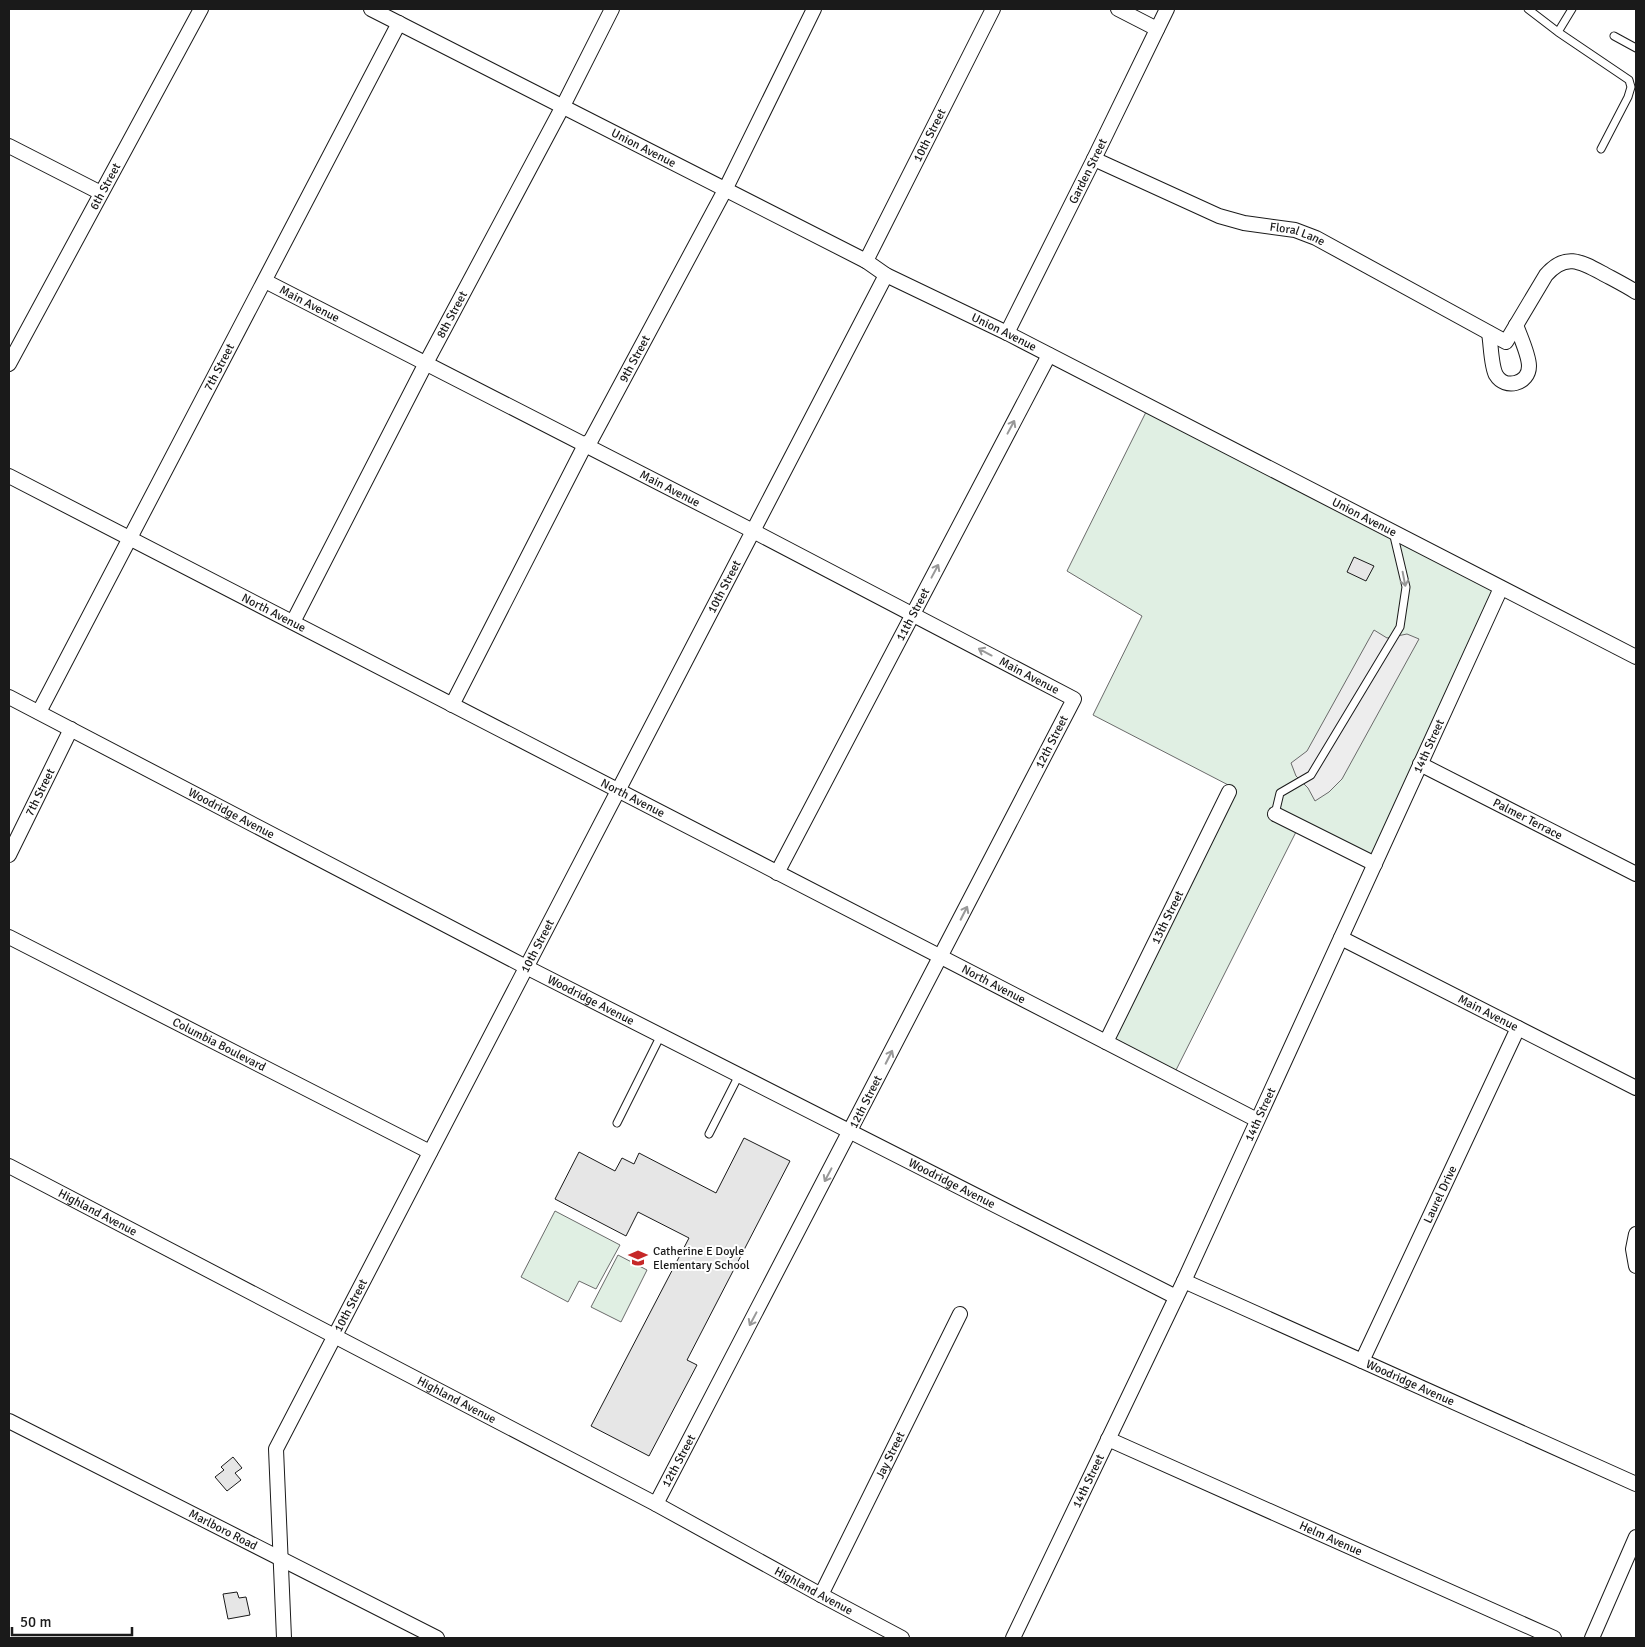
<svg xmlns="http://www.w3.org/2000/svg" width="1645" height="1647" viewBox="0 0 1645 1647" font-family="Signika,sans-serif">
<rect width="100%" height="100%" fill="#fff"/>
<path fill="#e0efe3" stroke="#6a6a6a" d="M1147 410 1504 596 1371 868 1299 826 1171 1080 1101 1044 1236 789 1093 715 1142 616 1067 571Z
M555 1211 620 1245 596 1289 579 1281 568 1302 521 1277Z
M618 1255 647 1270 621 1322 591 1307Z"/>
<path fill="#ededed" stroke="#6a6a6a" d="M1374 630 1387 638 1407 634 1419 639 1342 779 1329 792 1315 801 1308 788 1296 776 1291 763 1307 751Z"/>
<path fill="#e6e6e6" stroke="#1a1a1a" d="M1354 557 1374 566 1366 581 1347 572Z
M744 1138 790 1161 687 1360 697 1365 649 1456 591 1426 689 1238 638 1212 626 1236 555 1199 579 1152 615 1171 622 1158 634 1164 639 1153 716 1193Z
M233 1457 242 1468 235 1473 241 1480 227 1491 215 1477 224 1470 221 1467Z
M237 1592 239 1598 246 1597 250 1615 228 1619 223 1594Z"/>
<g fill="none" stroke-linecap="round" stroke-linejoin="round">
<g stroke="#1a1a1a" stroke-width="9">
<path id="service" d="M1528 9 1558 32 1572 9
M1558 32 1629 80 1631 87 1628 97 1601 149
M1614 36 1636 48
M1275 814 1280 793 1311 775 1400 627 1406 587 1393 532
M617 1123 661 1035
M709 1134 739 1075"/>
</g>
<g stroke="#1a1a1a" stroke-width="16">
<g id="minor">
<path id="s1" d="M371 9 866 261 886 275 1007 333 1636 657"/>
<path d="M1118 9 1157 29"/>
<path d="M9 146 101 193"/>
<path id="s2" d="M1094 159 1219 216 1244 223 1295 230 1316 238 1506 342 1546 275C1565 253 1580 261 1602 273 1613 279 1625 285 1636 292"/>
<path id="s3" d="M866 261 993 9"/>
<path id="s4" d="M265 281 753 531 1074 699 656 1504"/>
<path id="s5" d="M1007 333 1094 159 1167 9"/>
<path d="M1489 333C1491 344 1491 366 1496 375 1505 390 1529 384 1529 366 1529 355 1520 336 1516 325"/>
<path id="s6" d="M9 364 201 9"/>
<path id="s7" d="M9 476 1257 1120"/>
<path id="s8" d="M293 622 426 363 563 106 612 9"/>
<path id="s9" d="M9 697 526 967 1176 1297"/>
<path id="s10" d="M452 705 585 445 591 440 725 190 814 9"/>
<path id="s11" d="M39 712 399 23"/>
<path id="s12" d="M1420 764 1636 874"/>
<path d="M1275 814 1375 864"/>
<path id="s13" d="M9 855 71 729"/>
<path id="s14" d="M777 873 1049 355"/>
<path id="s15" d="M9 937 430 1152"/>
<path id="s16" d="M1341 938 1636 1088"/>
<path id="s17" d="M1106 1042 1229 792"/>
<path id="s18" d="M9 1166 656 1504 821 1595 902 1638"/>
<path d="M1636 1234 1633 1249 1636 1266"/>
<path id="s19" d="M1184 1281 1636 1484"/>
<path id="s20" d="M1362 1361 1518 1028"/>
<path id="s21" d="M9 1421 437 1638"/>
<path id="s22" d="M1108 1439 1554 1638"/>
<path id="s23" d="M821 1595 960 1314"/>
<path id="s24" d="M284 1638 276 1449 886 275"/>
<path id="s25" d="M1013 1638 1184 1281 1501 588"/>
<path d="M1592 1638 1636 1537"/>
</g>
</g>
<use href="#service" stroke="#fff" stroke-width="7"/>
<use href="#minor" stroke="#fff" stroke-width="14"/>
</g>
<defs><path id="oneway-shaft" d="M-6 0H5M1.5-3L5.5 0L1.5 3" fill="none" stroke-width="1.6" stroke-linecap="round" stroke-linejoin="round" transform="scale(1.25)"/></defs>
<g stroke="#989898">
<use href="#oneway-shaft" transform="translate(1011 427) rotate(-62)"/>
<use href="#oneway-shaft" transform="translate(935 571) rotate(-62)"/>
<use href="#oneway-shaft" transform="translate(1404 579) rotate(79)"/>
<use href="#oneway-shaft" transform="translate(985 652) rotate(-152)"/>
<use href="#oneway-shaft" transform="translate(964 913) rotate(-63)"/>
<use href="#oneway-shaft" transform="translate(889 1057) rotate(-63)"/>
<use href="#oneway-shaft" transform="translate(828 1175) rotate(118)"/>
<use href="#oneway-shaft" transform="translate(753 1319) rotate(118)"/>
</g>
<defs>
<g id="school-bare" transform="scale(1.5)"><path d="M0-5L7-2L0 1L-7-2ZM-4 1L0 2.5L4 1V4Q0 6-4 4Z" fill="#c62828" stroke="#fff" stroke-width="2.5" paint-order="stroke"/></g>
</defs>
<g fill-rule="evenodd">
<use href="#school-bare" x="638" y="1258"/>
</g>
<g text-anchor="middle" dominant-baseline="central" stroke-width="4" stroke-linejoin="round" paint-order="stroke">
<g font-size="12" fill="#1a1a1a" stroke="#fff">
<text stroke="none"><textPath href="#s3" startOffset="141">10th Street</textPath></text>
<text stroke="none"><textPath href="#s1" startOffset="306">Union Avenue</textPath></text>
<text stroke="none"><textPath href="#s5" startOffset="181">Garden Street</textPath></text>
<text stroke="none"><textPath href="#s6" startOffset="202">6th Street</textPath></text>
<text stroke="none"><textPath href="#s2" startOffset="218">Floral Lane</textPath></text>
<text stroke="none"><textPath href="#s4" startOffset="50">Main Avenue</textPath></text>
<text stroke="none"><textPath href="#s8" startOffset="346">8th Street</textPath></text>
<text stroke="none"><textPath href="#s1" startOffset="711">Union Avenue</textPath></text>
<text stroke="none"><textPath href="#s10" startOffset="392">9th Street</textPath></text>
<text stroke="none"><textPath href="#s11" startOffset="389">7th Street</textPath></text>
<text stroke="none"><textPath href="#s4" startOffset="455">Main Avenue</textPath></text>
<text stroke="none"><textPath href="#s1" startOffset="1116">Union Avenue</textPath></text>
<text stroke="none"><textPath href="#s24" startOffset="1161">10th Street</textPath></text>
<text stroke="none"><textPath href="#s7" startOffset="298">North Avenue</textPath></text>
<text stroke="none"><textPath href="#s14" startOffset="292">11th Street</textPath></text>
<text stroke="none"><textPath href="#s4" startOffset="860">Main Avenue</textPath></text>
<text transform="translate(1052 742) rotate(-63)">12th Street</text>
<text stroke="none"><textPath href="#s25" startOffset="984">14th Street</textPath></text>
<text stroke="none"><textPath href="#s13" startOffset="70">7th Street</textPath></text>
<text stroke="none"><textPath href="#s7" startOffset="702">North Avenue</textPath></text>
<text stroke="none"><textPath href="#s9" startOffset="251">Woodridge Avenue</textPath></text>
<text stroke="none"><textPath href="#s12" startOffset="121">Palmer Terrace</textPath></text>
<text stroke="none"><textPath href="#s17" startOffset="139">13th Street</textPath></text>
<text stroke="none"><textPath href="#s24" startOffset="756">10th Street</textPath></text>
<text stroke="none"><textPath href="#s7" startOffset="1108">North Avenue</textPath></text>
<text stroke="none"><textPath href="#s9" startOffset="656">Woodridge Avenue</textPath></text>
<text stroke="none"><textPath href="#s16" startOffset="165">Main Avenue</textPath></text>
<text stroke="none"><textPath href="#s15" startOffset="236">Columbia Boulevard</textPath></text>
<text transform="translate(866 1102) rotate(-63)">12th Street</text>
<text stroke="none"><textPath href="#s25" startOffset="579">14th Street</textPath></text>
<text stroke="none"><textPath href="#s9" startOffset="1061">Woodridge Avenue</textPath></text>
<text stroke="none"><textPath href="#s20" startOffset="184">Laurel Drive</textPath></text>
<text stroke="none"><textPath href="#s18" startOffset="100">Highland Avenue</textPath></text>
<text stroke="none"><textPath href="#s24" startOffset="351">10th Street</textPath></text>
<text stroke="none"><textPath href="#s19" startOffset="248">Woodridge Avenue</textPath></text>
<text stroke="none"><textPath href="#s18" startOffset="505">Highland Avenue</textPath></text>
<text stroke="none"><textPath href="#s23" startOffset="156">Jay Street</textPath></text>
<text transform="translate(679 1461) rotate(-62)">12th Street</text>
<text stroke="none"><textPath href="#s25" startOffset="174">14th Street</textPath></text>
<text stroke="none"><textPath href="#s21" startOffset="240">Marlboro Road</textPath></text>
<text stroke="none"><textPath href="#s22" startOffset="244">Helm Avenue</textPath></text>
<text stroke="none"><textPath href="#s18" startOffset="910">Highland Avenue</textPath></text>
</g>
<g font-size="12" fill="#1a1a1a" stroke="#fff" text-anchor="start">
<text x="653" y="1251">Catherine E Doyle<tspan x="653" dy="14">Elementary School</tspan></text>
</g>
</g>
<rect width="1645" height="1647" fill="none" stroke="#1a1a1a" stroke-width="20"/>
<path d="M12 1627v8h120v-8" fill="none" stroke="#1a1a1a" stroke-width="2.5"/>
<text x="20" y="1627" font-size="15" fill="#1a1a1a" stroke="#ffffff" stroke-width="4" paint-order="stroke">50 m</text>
</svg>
